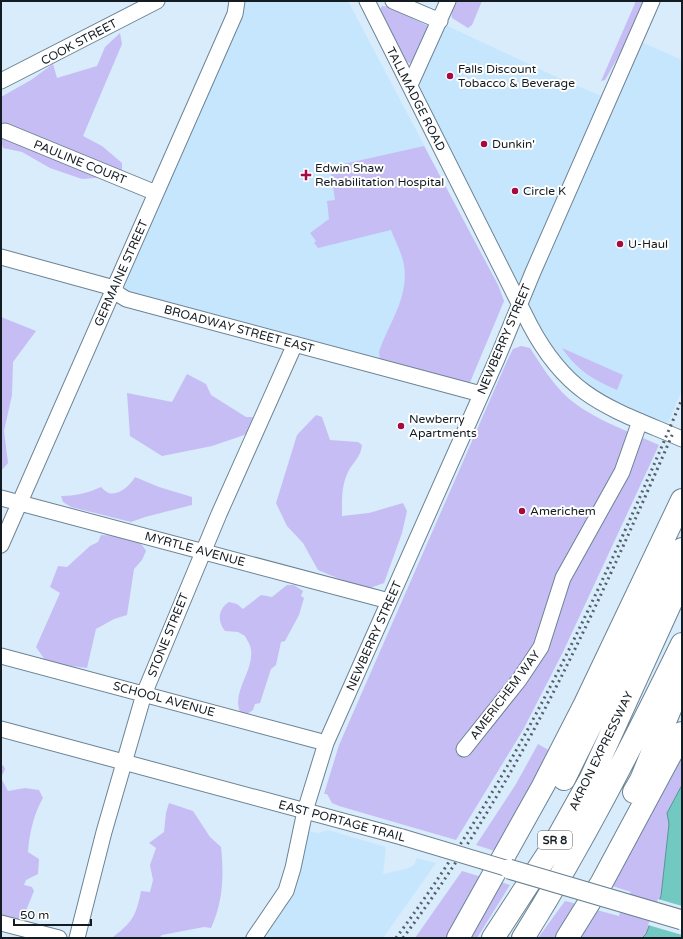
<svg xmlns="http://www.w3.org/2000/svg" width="683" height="939" viewBox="0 0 683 939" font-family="'Varela Round',sans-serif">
<rect width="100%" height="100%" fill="#d8ecfb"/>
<path fill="#c6e6fe" d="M244 1H348L498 285 504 301 468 387 126 293 122 288 244 11Z
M441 23 565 81 607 98 520 298 414 85Z
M639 41 682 60V390L665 430 600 401 560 367 523 303Z
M301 830 318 833 328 830 386 847 383 874 406 869 414 865 417 858 436 863 383 938H254L268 919Z"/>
<path fill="#c6bdf5" d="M455 1H482L472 25 468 28 452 18 451 10Z
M636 1H645C634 28 620 54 605 80L601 81Z
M382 6 390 7 428 26 430 30 416 61 411 64 405 61 379 11Z
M120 33 122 44 83 136 102 146 122 163V176L82 179 50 168 22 152 3 148 1 141V97L31 80 53 64 57 78 97 66 105 47Z
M424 146 498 285 504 301 468 387 380 360 379 352C389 322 409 298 404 265 402 253 395 241 391 230L318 248 314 243 316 241 310 233 329 219 327 201 335 200 330 167Z
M1 317 36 331 13 362 12 395 4 431 8 463 1 471Z
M521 346 530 348C541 365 552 383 567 397 592 419 628 431 659 445L563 652 523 730 456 840 339 806 332 803 327 794H324L339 745 507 361 513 349Z
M562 348 623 375 617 390C592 379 578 371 562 348Z
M187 374 206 384 211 395 246 417H253L250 433 212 446 162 456 130 436 127 393 172 402Z
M316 415 322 417 330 440 358 442 362 445C361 457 353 462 348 472 341 486 342 502 342 516L369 513 403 503 407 511 402 533 384 583 370 588 349 583 318 570 303 543 287 526 276 503 297 435Z
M135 477 159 487 192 497V505L145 517 131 522 71 507 63 502 61 496C75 496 88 493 101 487 103 489 106 492 109 493 118 496 131 485 135 477Z
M101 535C117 536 138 534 146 551L142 560 134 569 127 615 114 619 96 629 87 668 47 663 36 647 60 593 50 587 58 566 67 567 90 546 98 542Z
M287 585H294L303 591 301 596 304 598 299 615 285 641 281 642 276 665 271 669 260 703 255 704 253 710 247 714H241C230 693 254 672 251 650 251 646 247 640 245 636L238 632 225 631C217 621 218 609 229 602L237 604 243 609 261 595 272 597Z
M538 744 552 752 501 853 476 845 516 784Z
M682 750V785L667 813 669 824 661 896 646 934 642 938H575L593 909 619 916 623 902 631 892 609 885Z
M3 765 5 769 1 778 8 791 25 788 39 790 43 798C34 813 29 834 28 852L39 859 38 874 26 880 24 885 32 887 34 891 25 913 20 919 9 920 1 916V766Z
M169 803 193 811 210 837 221 847C224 876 223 902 211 928L204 927 162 935 159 938H112C132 922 136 917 141 891L150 892 153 880 150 865 156 848 149 843 164 832 166 813Z
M462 871 485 878 451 938H415Z
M498 881 510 885 477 938H465Z
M565 901 581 905 558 938H538Z"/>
<path fill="#72c9c1" stroke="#569592" d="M682 785V938H642L646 934 661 896 669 824 667 813Z"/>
<path fill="#d8ecfb" d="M658 899 682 906V935L648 925Z"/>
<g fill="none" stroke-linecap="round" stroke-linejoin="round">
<g stroke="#6c8394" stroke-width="17">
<path id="minor" d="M367 1 530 325C569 399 610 408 682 439
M393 1 440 21
M1 81 157 1
M410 85 448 1
M5 131 156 193
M1 257 114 288 118 294 126 299 481 394
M1 498 389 601
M1 545 235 14 237 1
M1 656 326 743
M1 729 402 837
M464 749 519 680 541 647 563 578 622 472 640 421
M1 923 59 938
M77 938 104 832 144 694 219 514 295 344
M254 938 286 891 293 868 305 811 326 743 497 359 533 272 652 1"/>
</g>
<g stroke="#6c8394" stroke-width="24">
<path id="highway" d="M564 779 630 646 663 590 682 549
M634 792 641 780 682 680
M458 938 543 786 585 704 682 500
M493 938 553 846 591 778 682 578
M523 938C582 844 633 744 682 644
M567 938 602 882 682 733"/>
</g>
<use href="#minor" stroke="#fff" stroke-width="15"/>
<use href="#highway" stroke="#fff" stroke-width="22"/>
<path stroke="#54616a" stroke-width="3" stroke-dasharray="2 4" stroke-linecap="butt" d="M396 938C518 774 603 586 682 399
M403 938C519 783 596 610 673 433"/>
<g stroke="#6c8394" stroke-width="17" stroke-linecap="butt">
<path id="minor-bridge" d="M402 837 509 869"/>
</g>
<g stroke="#6c8394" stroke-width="21" stroke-linecap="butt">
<path id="major-bridge" d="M509 869 682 920"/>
</g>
<use href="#minor-bridge" stroke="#fff" stroke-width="15"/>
<use href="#major-bridge" stroke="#fff" stroke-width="19"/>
</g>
<g fill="#a40b41" stroke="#fff" stroke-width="1.5">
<circle cx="450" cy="76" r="4"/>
<circle cx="484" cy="144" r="4"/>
<path d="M304 169h4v4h4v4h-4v4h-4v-4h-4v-4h4z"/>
<circle cx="515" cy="191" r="4"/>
<circle cx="620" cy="244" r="4"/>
<circle cx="401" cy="426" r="4"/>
<circle cx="522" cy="511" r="4"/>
</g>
<g text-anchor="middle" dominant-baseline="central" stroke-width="4" stroke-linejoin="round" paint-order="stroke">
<rect fill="#fff" stroke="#5a6065" stroke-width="1" x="538" y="831" width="34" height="18" rx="3"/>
<g font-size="11" font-weight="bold" fill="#131c23">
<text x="555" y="840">SR 8</text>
</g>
<g font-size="12" fill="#131c23" stroke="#fff">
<text transform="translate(79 42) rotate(-28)">COOK STREET</text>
<text transform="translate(416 99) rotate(63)">TALLMADGE ROAD</text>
<text transform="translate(80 162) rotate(22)">PAULINE COURT</text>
<text transform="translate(121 273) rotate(-66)">GERMAINE STREET</text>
<text transform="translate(239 329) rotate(15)">BROADWAY STREET EAST</text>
<text transform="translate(504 339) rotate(-67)">NEWBERRY STREET</text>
<text transform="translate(195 549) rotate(15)">MYRTLE AVENUE</text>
<text transform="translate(168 635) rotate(-68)">STONE STREET</text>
<text transform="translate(374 636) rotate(-66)">NEWBERRY STREET</text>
<text transform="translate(505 695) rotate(-53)">AMERICHEM WAY</text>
<text transform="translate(164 699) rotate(15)">SCHOOL AVENUE</text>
<text transform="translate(601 751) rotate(-64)">AKRON EXPRESSWAY</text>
<text transform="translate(342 821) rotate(15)">EAST PORTAGE TRAIL</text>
</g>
<g font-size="12" fill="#131c23" stroke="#fff" text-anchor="start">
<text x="458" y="69">Falls Discount<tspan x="458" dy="14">Tobacco &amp; Beverage</tspan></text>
<text x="492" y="144">Dunkin'</text>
<text x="315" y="168">Edwin Shaw<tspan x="315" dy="14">Rehabilitation Hospital</tspan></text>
<text x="523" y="191">Circle K</text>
<text x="628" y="244">U-Haul</text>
<text x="409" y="419">Newberry<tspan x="409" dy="14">Apartments</tspan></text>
<text x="530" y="511">Americhem</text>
</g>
</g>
<rect width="683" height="939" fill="none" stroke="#131c23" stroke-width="4"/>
<path d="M14 919v6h77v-6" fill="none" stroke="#131c23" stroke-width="2"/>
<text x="20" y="919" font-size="12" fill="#131c23" stroke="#ffffff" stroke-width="3" paint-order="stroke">50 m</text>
</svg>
